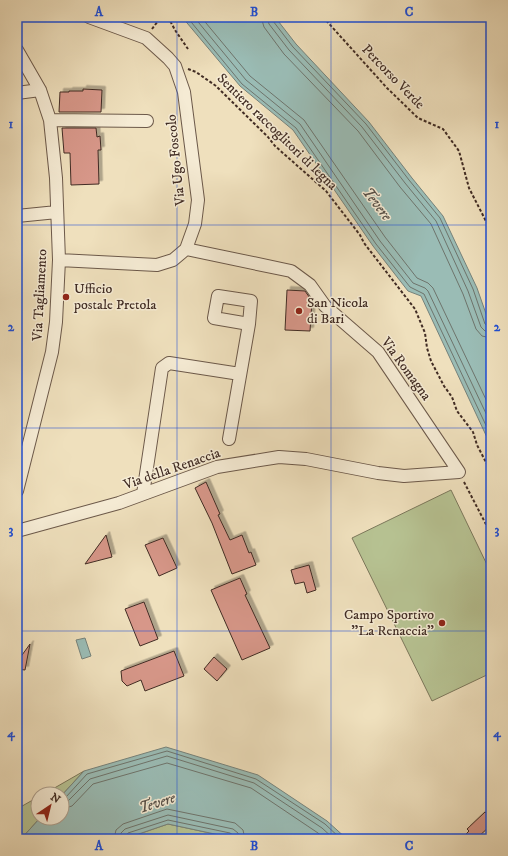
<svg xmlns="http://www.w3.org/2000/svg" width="508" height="856" viewBox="0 0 508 856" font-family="'IM FELL DW Pica',serif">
<defs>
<filter id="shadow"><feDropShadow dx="3.5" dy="-3.5" stdDeviation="0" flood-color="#0004"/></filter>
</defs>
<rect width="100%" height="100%" fill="#efe0bd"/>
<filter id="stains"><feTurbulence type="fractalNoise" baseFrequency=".005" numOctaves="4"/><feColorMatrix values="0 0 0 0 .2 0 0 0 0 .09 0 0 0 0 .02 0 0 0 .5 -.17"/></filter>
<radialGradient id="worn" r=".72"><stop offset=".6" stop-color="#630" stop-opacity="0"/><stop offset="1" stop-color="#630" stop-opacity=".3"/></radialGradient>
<path fill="#b7c393" stroke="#7c785c" d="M451 490 491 573V673L432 701 352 538Z
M84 771 62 795 44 794Z
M38 797V818H40L21 839H17V809Z
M168 824 238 839H124Z"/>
<path fill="#9abcb5" stroke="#76827b" d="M182 17H275L296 44 369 122 412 178 443 216 477 288 491 328V446L421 296 408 291 373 246 293 130 240 86Z
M85 638 91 656 82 659 76 640Z
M166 747 258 775 327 821 347 839H238L168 824 124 839H21L40 818H62V795L84 771Z"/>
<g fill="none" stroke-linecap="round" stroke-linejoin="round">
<path stroke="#6e746c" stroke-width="1" d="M187 17 242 84 296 128 376 244 410 287 424 294 491 436
M194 17 246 80 300 124 380 241 413 283 425 288 428 291 491 424
M201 17 250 76 304 120 385 237 417 278 428 283 433 288 491 410
M261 17 264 27 284 54 358 131 400 187 431 224 463 294 476 329 482 336 491 338
M267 17 269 24 289 50 362 127 405 183 436 221 468 291 481 327 485 331 491 332
M272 17 273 21 293 47 366 124 409 180 440 218 473 289 485 324 488 326 491 327
M62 798 66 797 87 774 167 751 256 779 325 824 341 839
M62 803 68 801 90 779 167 756 254 783 322 828 334 839
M62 809 72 806 93 784 167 763 251 788 318 833 325 839
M114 839 116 830 123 824 167 809 235 823 243 830 245 839
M120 839 121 833 125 829 168 815 233 829 238 833 239 839
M125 839 126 836 128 833 168 820 230 833 233 835 234 839"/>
</g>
<path fill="#d79789" stroke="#412c24" filter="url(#shadow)" d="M83 89 102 90 101 112H59L60 92H69V91H83Z
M62 128H96L97 137 100 136 101 150H98L99 184 71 185 70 153H64Z
M287 290 305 291 312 301 310 331 285 330Z
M206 482 220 514 218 515 230 540 242 535 249 553 251 552 256 565 232 574 212 523 195 488Z
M106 535 112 557 85 564Z
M163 538 177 568 159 576 145 545Z
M309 565 316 590 307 593 304 582 295 584 291 570Z
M240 578 247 594 245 595 270 648 242 660 211 590Z
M144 602 158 639 140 646 125 609Z
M30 644 25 670 17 669V662Z
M174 651 184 676 145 691 141 680 127 686 122 681 121 671Z
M214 657 227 669 217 681 204 669Z
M485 812 491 817V825L476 839H471L466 834 469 831 467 829Z"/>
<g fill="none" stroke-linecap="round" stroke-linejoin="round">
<g stroke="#6c594a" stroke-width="14">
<path id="minor" d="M17 50 40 90 50 120 56 178 59 260 56 322 52 352 17 491
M17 93 40 90
M50 120 147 121
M17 216 57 212
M59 260 157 265 173 260 186 249 195 224 198 200 184 92 175 66 168 58 146 38 89 17
M218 296 251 301 249 324 214 318Z
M229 439 249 324
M143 494 162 368 169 363 240 374
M17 531 119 503 217 467 279 457 306 459 378 473 404 476 459 472 378 352 325 306 310 285 291 271 186 249"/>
</g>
<path stroke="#412c24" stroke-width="2" stroke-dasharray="3 2" stroke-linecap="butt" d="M168 17 175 30 188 49
M323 17 387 88 418 118 443 129 459 151 469 188 491 231
M152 29 161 17
M188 69 196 72 216 86 268 137 275 146 326 191 360 235 364 243 415 309 425 333 427 348 431 361 444 386 452 397 457 411 473 432 477 445 490 470 491 479
M464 482 491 534"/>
<use href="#minor" stroke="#f5ebd4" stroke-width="12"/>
</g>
<path fill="none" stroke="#1d4ed8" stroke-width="1" stroke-opacity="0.55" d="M177 17V839M331 17V839M17 225H491M17 428H491M17 631H491"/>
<g fill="#8f2418" stroke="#f5ebd4" stroke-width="1.5">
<circle cx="66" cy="297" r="4"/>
<circle cx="299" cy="311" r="4"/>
<circle cx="442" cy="623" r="4"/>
</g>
<g text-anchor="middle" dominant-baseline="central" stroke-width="3" stroke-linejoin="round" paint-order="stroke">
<g font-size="14" fill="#412c24" stroke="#f5ebd4">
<text transform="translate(393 77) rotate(46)">Percorso Verde</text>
<text transform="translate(277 132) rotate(44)">Sentiero raccoglitori di legna</text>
<text transform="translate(176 160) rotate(-96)">Via Ugo Foscolo</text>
<text transform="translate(40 295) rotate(-87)">Via Tagliamento</text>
<text transform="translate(406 369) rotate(54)">Via Romagna</text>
<text transform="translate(172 469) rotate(-19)">Via della Renaccia</text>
</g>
<g font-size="14" fill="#412c24" stroke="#f5ebd4" text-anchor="start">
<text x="74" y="289">Ufficio<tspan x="74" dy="16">postale Pretola</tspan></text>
<text x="307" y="303">San Nicola<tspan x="307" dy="16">di Bari</tspan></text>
<text x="434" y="615" text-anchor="end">Campo Sportivo<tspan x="434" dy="16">"La Renaccia"</tspan></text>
</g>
<g font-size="15" font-style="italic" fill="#575048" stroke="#f5ebd4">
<text transform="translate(377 204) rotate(52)">Tevere</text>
<text transform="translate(157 803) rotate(-18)">Tevere</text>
</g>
</g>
<rect width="508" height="856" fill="none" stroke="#efe0bd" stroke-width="44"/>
<g transform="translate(50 806) rotate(35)"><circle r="19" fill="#f5ebd4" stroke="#ad9f8e"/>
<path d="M0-3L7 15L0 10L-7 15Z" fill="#8f2418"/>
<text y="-6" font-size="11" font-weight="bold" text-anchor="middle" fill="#412c24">N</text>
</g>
<rect x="22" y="22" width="464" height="812" fill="none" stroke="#1d4ed8" stroke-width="1.5"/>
<g font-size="13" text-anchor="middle" font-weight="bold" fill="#1d4ed8">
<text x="99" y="16">A</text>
<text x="254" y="16">B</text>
<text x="409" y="16">C</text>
<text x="11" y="128">1</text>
<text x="497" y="128">1</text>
<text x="11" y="331">2</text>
<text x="497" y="331">2</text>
<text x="11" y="534">3</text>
<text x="497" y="534">3</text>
<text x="11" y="737">4</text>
<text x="497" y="737">4</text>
<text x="99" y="850">A</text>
<text x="254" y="850">B</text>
<text x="409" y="850">C</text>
</g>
<rect width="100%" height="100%" filter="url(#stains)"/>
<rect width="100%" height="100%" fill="url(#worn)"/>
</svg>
